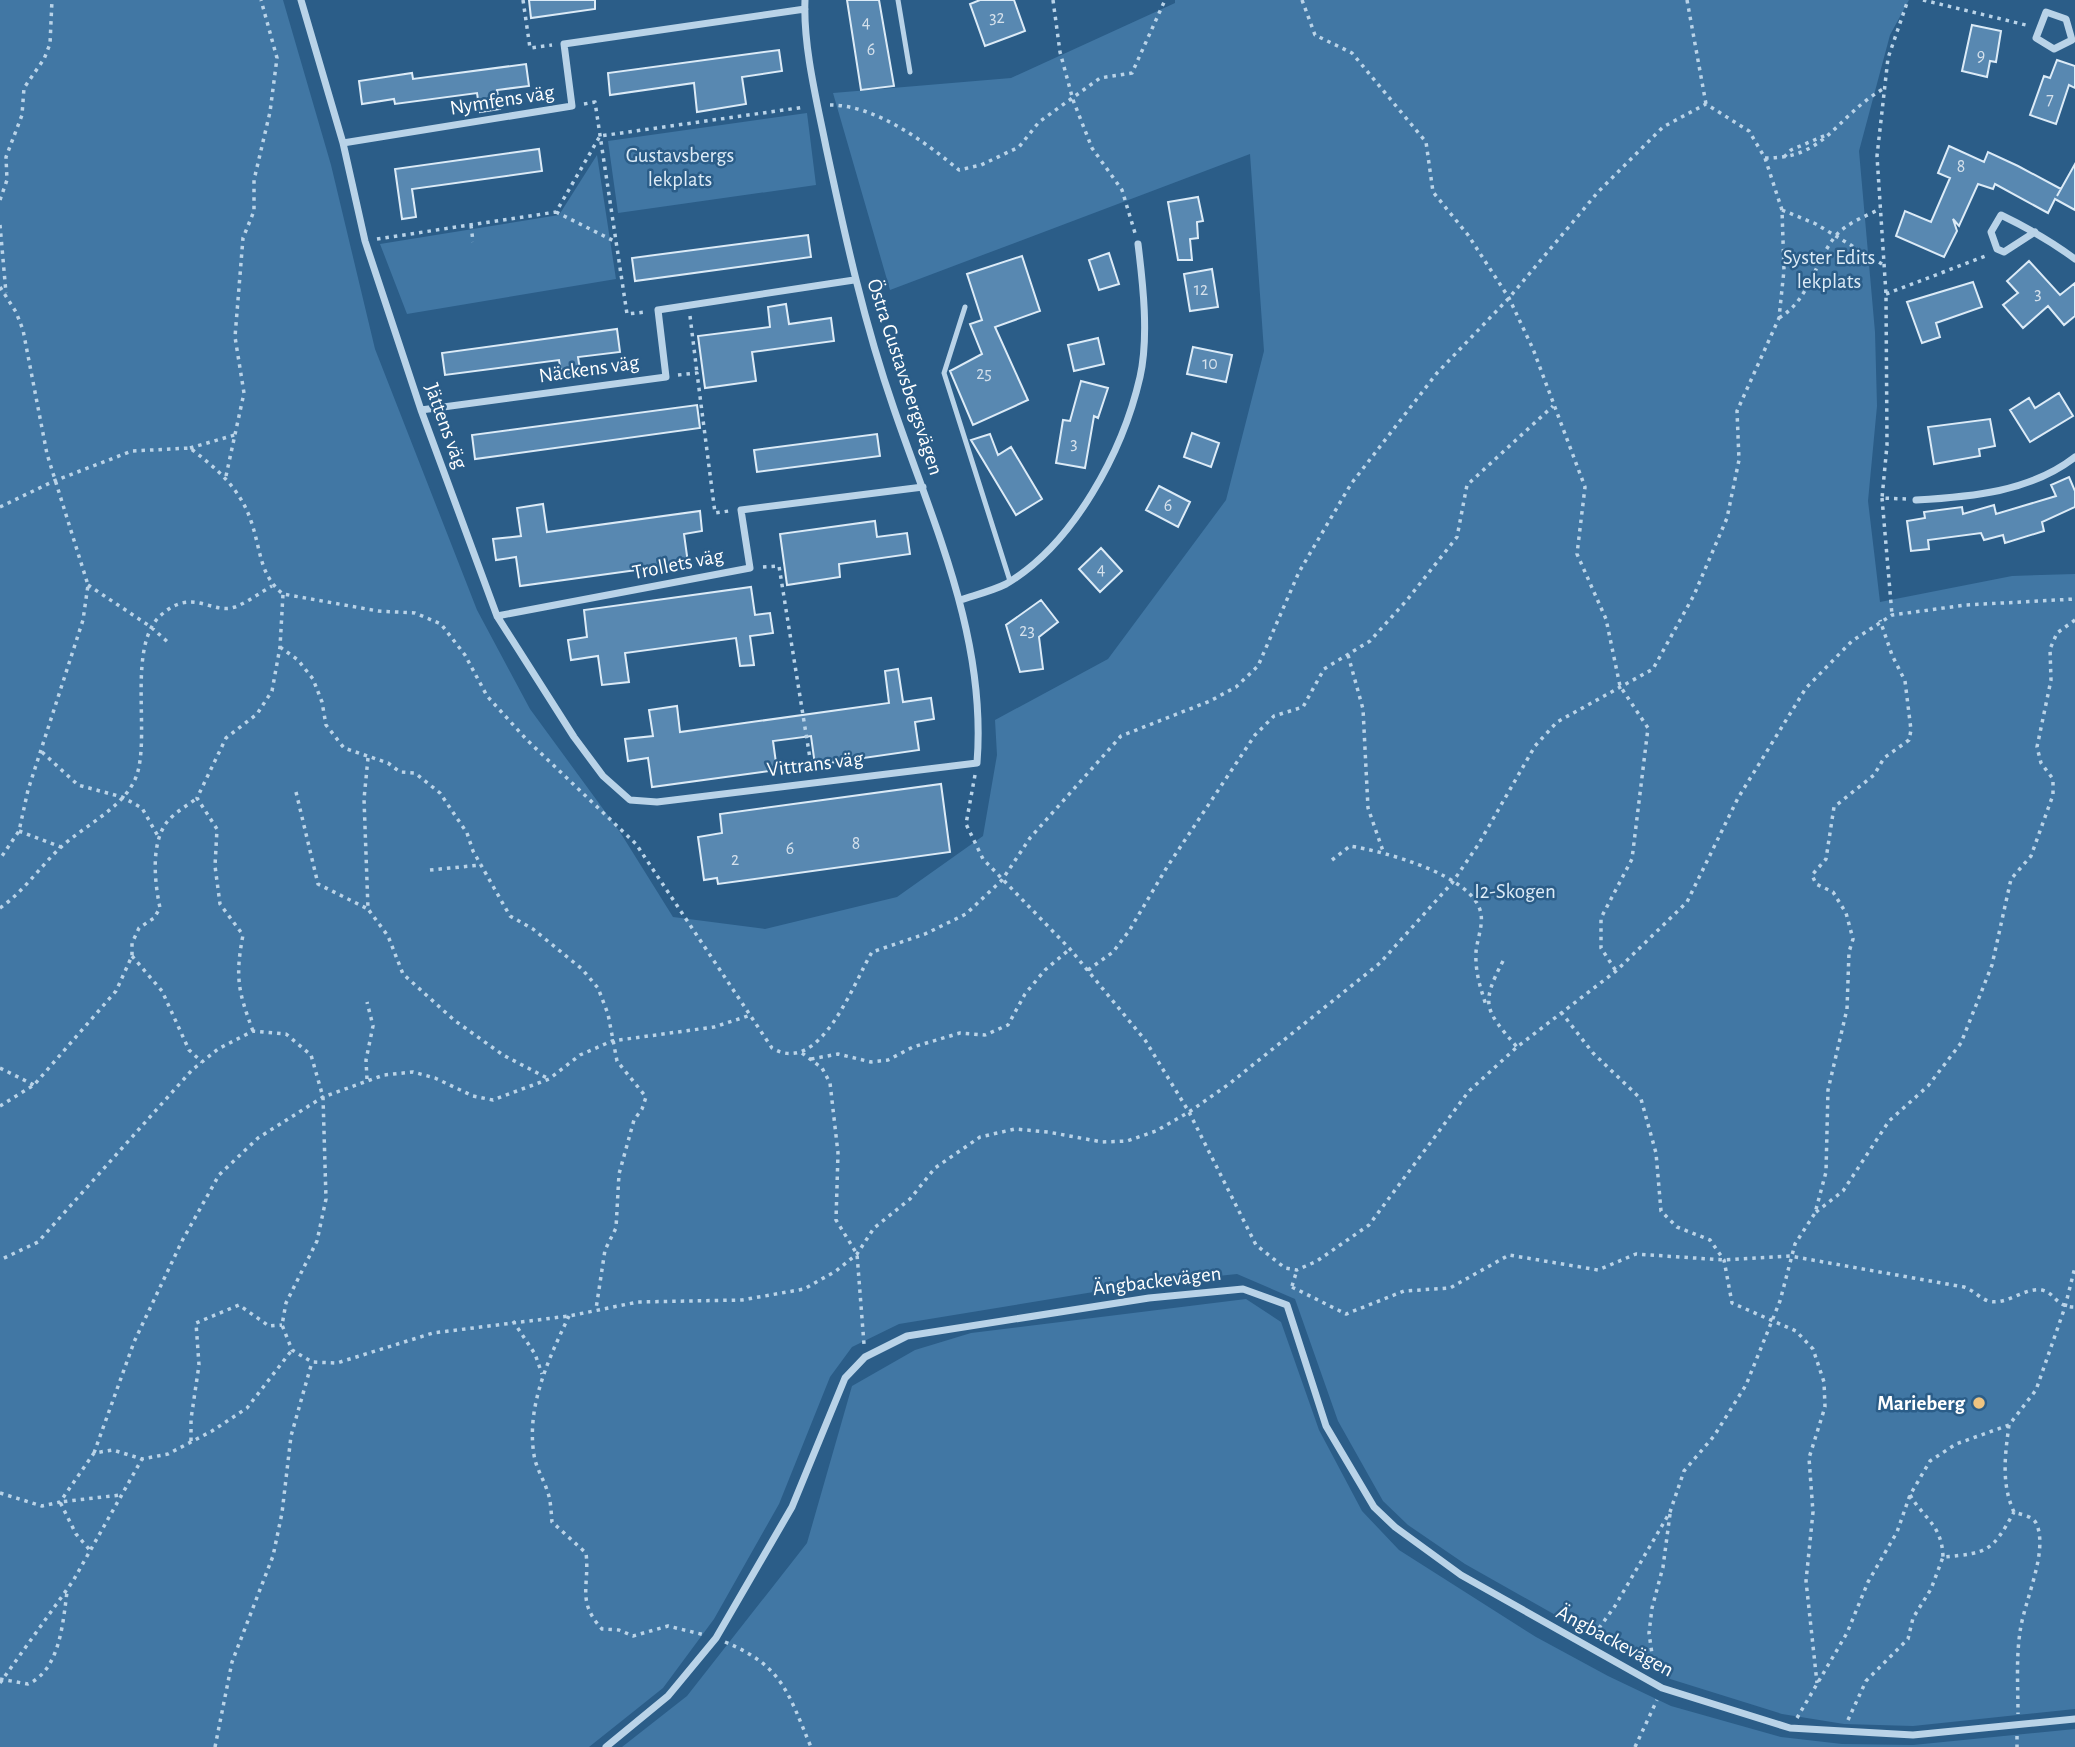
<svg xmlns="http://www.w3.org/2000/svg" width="2075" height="1747" viewBox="0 0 2075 1747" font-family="'Alegreya Sans',sans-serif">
<rect width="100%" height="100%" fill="#2b5d88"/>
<path fill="#4177a4" d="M0 0H283L331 165 375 349 477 610 530 709 620 832 673 917 765 929 897 897 983 836 997 755 995 720 1108 659 1226 500 1264 351 1250 154 890 290 833 93 1011 78 1175 3V0H1909L1890 35 1859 151 1875 332 1877 406 1868 501 1880 602 2012 576 2075 574V1709L1913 1726 1844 1724 1782 1714 1667 1678 1465 1564 1408 1525 1383 1501 1338 1421 1295 1299 1237 1274 1142 1284 899 1324 852 1347 830 1377 779 1504 714 1619 663 1688 589 1747H0Z
M807 113 816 185 618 213 608 141Z
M597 155 616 279 407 314 380 244 559 215Z
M1246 1299 1281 1322 1319 1430 1362 1511 1399 1550 1536 1637 1608 1676 1671 1706 1781 1737 1842 1744 1913 1745 2075 1729V1747H622L687 1696 807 1543 852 1386 915 1350 971 1333Z"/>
<path fill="#5888b1" stroke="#dcebf7" stroke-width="2" d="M529 0H595V9L531 18Z
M847 0H879L894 86 861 90Z
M980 0H1014L1025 31 985 46 970 4Z
M1972 25 2001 31 1996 62 1990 61 1987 77 1962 71Z
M779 50 782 71 742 77 746 104 697 112 694 83 610 95 608 73Z
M2057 60 2075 66V88L2069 85 2056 124 2030 115 2044 76 2050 78Z
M526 64 529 86 497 90 500 109 480 112 477 93 395 104 394 99 362 104 359 81 412 73 413 79Z
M1949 146 1984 162 1988 152 2018 166 2061 189 2057 196 2075 164V210L2055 199 2048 213 1995 184 1993 189 1978 184 1959 226 1953 219 1957 231 1944 257 1896 236 1905 211 1931 222 1950 178 1938 173Z
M539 149 542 171 412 189 416 217 402 219 395 169Z
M1198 197 1203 221 1197 222 1198 238 1190 239 1192 260H1178L1168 202Z
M808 235 811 257 635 281 632 258Z
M1109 253 1119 284 1099 290 1089 260Z
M1022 256 1040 311 995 327 1028 400 973 425 950 371 982 354 970 324 982 320 967 274Z
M2029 261 2060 295 2075 283V316L2064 325 2048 306 2023 328 2003 305 2018 293 2007 281Z
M1212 269 1218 307 1190 311 1184 274Z
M1973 282 1982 307 1936 323 1940 337 1922 343 1907 302Z
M786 304 789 324 831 318 834 341 752 352 756 381 705 388 698 336 770 327 768 307Z
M617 329 620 352 578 357 581 376 562 378 559 360 445 375 442 353Z
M1098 338 1104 364 1074 371 1068 345Z
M1193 347 1232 355 1226 382 1187 374Z
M1081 381 1108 388 1098 418 1094 416 1085 468 1056 463 1063 420 1070 421Z
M2059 393 2073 416 2030 442 2010 410 2029 398 2035 408Z
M697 405 700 428 475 459 472 435Z
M1990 419 1995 446 1979 449 1980 456 1934 464 1928 427Z
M1192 433 1219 443 1211 467 1184 457Z
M877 434 880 456 757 472 754 450Z
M990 434 998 455 1011 447 1042 499 1016 515 971 440Z
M2069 477 2075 491V507L2042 522 2044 531 2005 543 2003 535 1984 540 1981 533 1928 540 1929 549 1911 551 1907 521 1925 518 1924 512 1962 507 1963 514 1994 505 1996 514 2056 496 2051 485Z
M1159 486 1190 502 1178 527 1146 510Z
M543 504 547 532 700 511 702 531 684 534 688 563 520 586 516 557 496 560 493 539 521 536 517 508Z
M875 521 877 537 907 533 910 554 839 564 840 577 787 585 780 534Z
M1101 548 1122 571 1100 592 1079 569Z
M751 587 755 615 770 613 773 633 750 636 754 665 740 666 736 638 625 653 629 682 602 685 598 656 571 660 568 640 587 637 584 610Z
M1041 600 1058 622 1039 637 1043 669 1020 672 1006 625Z
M898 669 903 702 931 698 934 719 915 722 919 750 815 765 811 736 773 741 777 770 652 787 648 758 628 761 625 739 653 736 649 710 677 706 680 732 889 703 885 671Z
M941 784 950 852 718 884 717 878 704 880 698 837 722 833 720 814Z"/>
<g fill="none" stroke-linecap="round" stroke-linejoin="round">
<path stroke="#b9d3e8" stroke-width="3.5" stroke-dasharray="3.5 5" stroke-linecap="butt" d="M523 0 530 48 552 45
M1053 0 1060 52 1073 100 1092 148 1122 190 1135 233
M1302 0 1315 35 1352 53 1426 142 1433 192 1468 235 1509 298 1533 349 1585 487 1577 554 1606 619 1620 686 1648 728 1632 859 1601 918V948L1616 971
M1687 0 1706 104
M1923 0 2030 26
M584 104 595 102 627 314 646 312
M830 105C876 105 925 142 959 170L981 165 1019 147 1039 122 1100 78 1132 73 1165 0
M1784 157 1791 150 1826 135
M1765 158C1826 159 1835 117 1883 89
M0 200 7 180 6 157 22 115 24 88 44 59 50 44 52 0
M1782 210 1816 224 1882 264
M556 212 616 242
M0 225 6 293
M471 225 473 242
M377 239 556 212 600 136 805 107
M0 287 16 312 23 330 47 454 88 585 83 620 28 790 19 831 0 859
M1886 294 1988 255
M690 316 697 373
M1779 318C1809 300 1814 264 1834 238 1844 224 1866 216 1880 209
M678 375 697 373 715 513 729 511
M190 448 238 434
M226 476 244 393 235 337 243 238 254 211V180L270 112 277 58 261 0
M1882 498 1892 615
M1906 499 1882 498 1887 445 1886 294 1877 156 1888 58 1908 0
M0 507 54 481 132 451 190 448C216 468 240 488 251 521 261 549 259 575 283 594L378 611 415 613 441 624 465 655 487 696 527 740 636 844 772 1048C820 1077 853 984 872 952L925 934 966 914 1002 880 1030 838 1121 736 1210 701 1236 687 1258 666 1299 572 1351 484 1437 373 1509 298 1598 192 1663 127 1706 104 1749 131 1765 158 1782 210 1784 270 1779 318 1737 411 1739 460 1727 518 1694 595 1653 669 1557 722 1535 746 1478 845 1452 883 1380 963 1229 1084 1189 1112 1156 1131 1127 1141 1102 1142 1048 1132 1015 1129 980 1137 935 1168 910 1199 874 1228 857 1254 836 1271 804 1289 742 1300 638 1302 569 1316 433 1333 337 1363 312 1362 292 1350 282 1325 286 1303 317 1241 326 1199 323 1097 311 1055 286 1034 253 1031 218 1049 192 1070 38 1242 0 1260
M763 567 779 566 812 771
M88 585 151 627 170 644
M280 647 298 660 313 679 322 702 326 725 344 748 388 763 400 772 415 773 440 793 467 833 473 851 510 916 533 929 582 969 598 988 608 1014 617 1061 646 1097 642 1109 634 1120 619 1174 616 1228 605 1250 596 1309
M1348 655 1363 709 1368 808 1383 851
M42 752 78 785 122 797 142 808 159 838
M368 758 364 799 368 909 388 936 403 974 454 1020 503 1055 549 1079
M975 775 966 824 983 859 1070 949 1145 1040 1189 1112 1256 1245 1285 1268 1297 1270 1317 1261 1369 1225 1469 1091 1517 1047 1616 971 1687 902 1738 798 1806 688 1852 641 1892 615 1966 605 2075 599
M296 792 318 884 368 909
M19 831 61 847
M1332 860 1350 846C1382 851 1475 875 1481 914 1483 926 1477 940 1476 952 1475 971 1480 987 1486 1005
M430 870 481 865
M0 908C24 891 39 868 60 848 84 825 129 806 138 771 149 729 128 646 160 616 192 586 211 615 235 607 248 602 261 592 272 586
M132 956 162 991 189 1050 202 1062
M1503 961C1480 1005 1485 1010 1517 1047
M1088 970 1113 952 1129 931 1167 867 1255 735 1274 716 1303 707 1324 669 1370 641 1407 600 1457 537 1467 485 1553 406
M1561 1012 1593 1053 1641 1099 1656 1153 1661 1211 1677 1227 1710 1240 1724 1260 1732 1303 1796 1331 1813 1349 1824 1382 1825 1407 1809 1458 1813 1512 1806 1581 1817 1683
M253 1031C238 991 235 977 243 935L220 904 215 866 217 829 197 798 226 738 257 714 272 691 280 647 283 594
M802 1053 822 1068 830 1083 838 1153 836 1220 857 1254 864 1344
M811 1059 838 1054 871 1062 888 1060 913 1047 960 1033 985 1035 1008 1025 1025 994 1045 970 1070 949
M0 1068 34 1085
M367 1079 366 1060 373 1026 367 1002
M0 1106 34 1085 116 991 132 956V943L139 928 154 918 160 908C155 884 150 844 167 822 174 813 188 805 197 798
M1816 1212 1843 1191 1889 1121 1928 1086 1961 1043 1992 965 2011 879 2031 856 2053 795V779L2041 763 2037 747 2051 680 2050 649 2057 633 2075 620
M1292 1286 1297 1270
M1292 1287 1346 1314 1404 1291 1450 1288 1509 1255 1598 1270 1636 1254 1724 1260 1790 1256 1964 1287C1973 1290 1980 1298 1988 1301 2007 1306 2024 1287 2042 1290 2057 1294 2055 1307 2075 1307
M569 1316C549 1358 526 1406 534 1455 536 1468 543 1478 547 1490 551 1500 551 1512 552 1522L586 1553C590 1586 576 1601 602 1629L619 1630 633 1636 668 1626 705 1635
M513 1321 535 1354 542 1374
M2009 1425C2005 1455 2001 1484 2014 1512 2022 1515 2034 1516 2037 1525 2048 1554 2024 1601 2020 1632 2016 1658 2018 1687 2018 1714
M191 1441V1419L199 1365 196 1323 239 1305 269 1326 282 1325
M94 1453 134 1342 182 1241 219 1175 258 1138 323 1097 384 1075 413 1072 435 1078 473 1096 493 1100 549 1079 580 1055 612 1041 714 1027 751 1015
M0 1493 42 1506 60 1502 94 1453 113 1450 142 1459 168 1454 212 1431 247 1408 292 1350
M1910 1495C1925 1520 1942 1525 1943 1557
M89 1549 76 1534 60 1502 120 1495
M1594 1635 1615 1606 1670 1512 1684 1471 1714 1436 1746 1385 1780 1301 1795 1244 1815 1213 1826 1172 1828 1090 1847 1009 1849 952 1853 939 1846 913 1833 892 1816 884 1812 875 1826 859 1834 807 1874 775 1884 758 1909 740 1911 730 1905 681 1892 655 1880 620
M725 1642C783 1666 788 1693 811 1747
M1654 1668 1649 1633 1652 1608 1663 1567 1670 1514
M0 1679 28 1684C60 1670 63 1622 67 1592
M0 1683 73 1581 142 1459
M1797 1718 1847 1633 1868 1582 1897 1532 1910 1495 1930 1461 1956 1444 2009 1425 2036 1390 2065 1307 2075 1267
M1848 1720 1866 1681 1908 1639 1913 1618 1931 1589 1943 1557C1988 1553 1992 1552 2014 1512
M2017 1736V1747
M215 1747 232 1662 273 1556 282 1513 291 1436 312 1362
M1635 1747 1657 1700"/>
<path stroke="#b9d3e8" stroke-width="5" d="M898 0 910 72
M965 307 944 373 1010 581"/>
<path stroke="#b9d3e8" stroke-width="7" d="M301 0 343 143 365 241 421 410 497 616 574 737 603 776 630 800 657 802 977 763C987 638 933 523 894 409 864 323 845 236 826 147 817 102 803 46 805 0
M2046 12 2066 19 2072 40 2054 49 2036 38Z
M343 143 572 106 564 44 805 9
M2035 232 2004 252 1997 249 1991 232 2001 215C2028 228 2051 241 2075 259
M421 410 666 377 658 310 854 280
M1916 500C1971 497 2030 492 2075 457
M960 600C975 595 992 591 1006 584 1074 544 1123 451 1140 377 1149 337 1143 284 1138 244
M497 616 750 568 741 510 923 487
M606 1747 668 1696 716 1638 792 1507 845 1378 865 1357 907 1336 1149 1298 1243 1289 1287 1305 1326 1426 1374 1507 1395 1527 1461 1575 1662 1688 1790 1728 1913 1735 2075 1719"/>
</g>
<circle fill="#eec481" stroke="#2b5d88" stroke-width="2.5" cx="1979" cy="1403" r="7"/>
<g text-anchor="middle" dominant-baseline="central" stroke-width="5" stroke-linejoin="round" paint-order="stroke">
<g font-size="18" fill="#d5e1ec">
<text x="997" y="18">32</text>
<text x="866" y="23">4</text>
<text x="871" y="50">6</text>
<text x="1981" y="56">9</text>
<text x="2050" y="100">7</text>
<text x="1961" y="167">8</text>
<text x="1201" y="290">12</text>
<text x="2038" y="294">3</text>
<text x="1210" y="364">10</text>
<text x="984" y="374">25</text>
<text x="1074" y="444">3</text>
<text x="1168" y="506">6</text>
<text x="1101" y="570">4</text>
<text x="1027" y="631">23</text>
<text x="856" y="844">8</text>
<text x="790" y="849">6</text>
<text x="735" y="860">2</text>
</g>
<g font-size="21" fill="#fff" stroke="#2b5d88">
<text transform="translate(502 100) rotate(-9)">Nymfens väg</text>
<text transform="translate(589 369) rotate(-8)">Näckens väg</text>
<text transform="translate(905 377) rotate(72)">Östra Gustavsbergsvägen</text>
<text transform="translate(446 426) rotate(70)">Jättens väg</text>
<text transform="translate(678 564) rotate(-11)">Trollets väg</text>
<text transform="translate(815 764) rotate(-7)">Vittrans väg</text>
<text transform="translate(1157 1281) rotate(-7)">Ängbackevägen</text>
<text transform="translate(1615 1641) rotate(28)">Ängbackevägen</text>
</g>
<g font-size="21" fill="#dcebf7" stroke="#2b5d88">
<text x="680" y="155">Gustavsbergs<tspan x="680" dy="24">lekplats</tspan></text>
<text x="1829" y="257">Syster Edits<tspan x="1829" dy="24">lekplats</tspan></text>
<text x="1515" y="891">I2-Skogen</text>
</g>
<g font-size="21" font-weight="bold" fill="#fff" stroke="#2b5d88" text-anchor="end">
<text x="1965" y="1403">Marieberg</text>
</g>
</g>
</svg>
